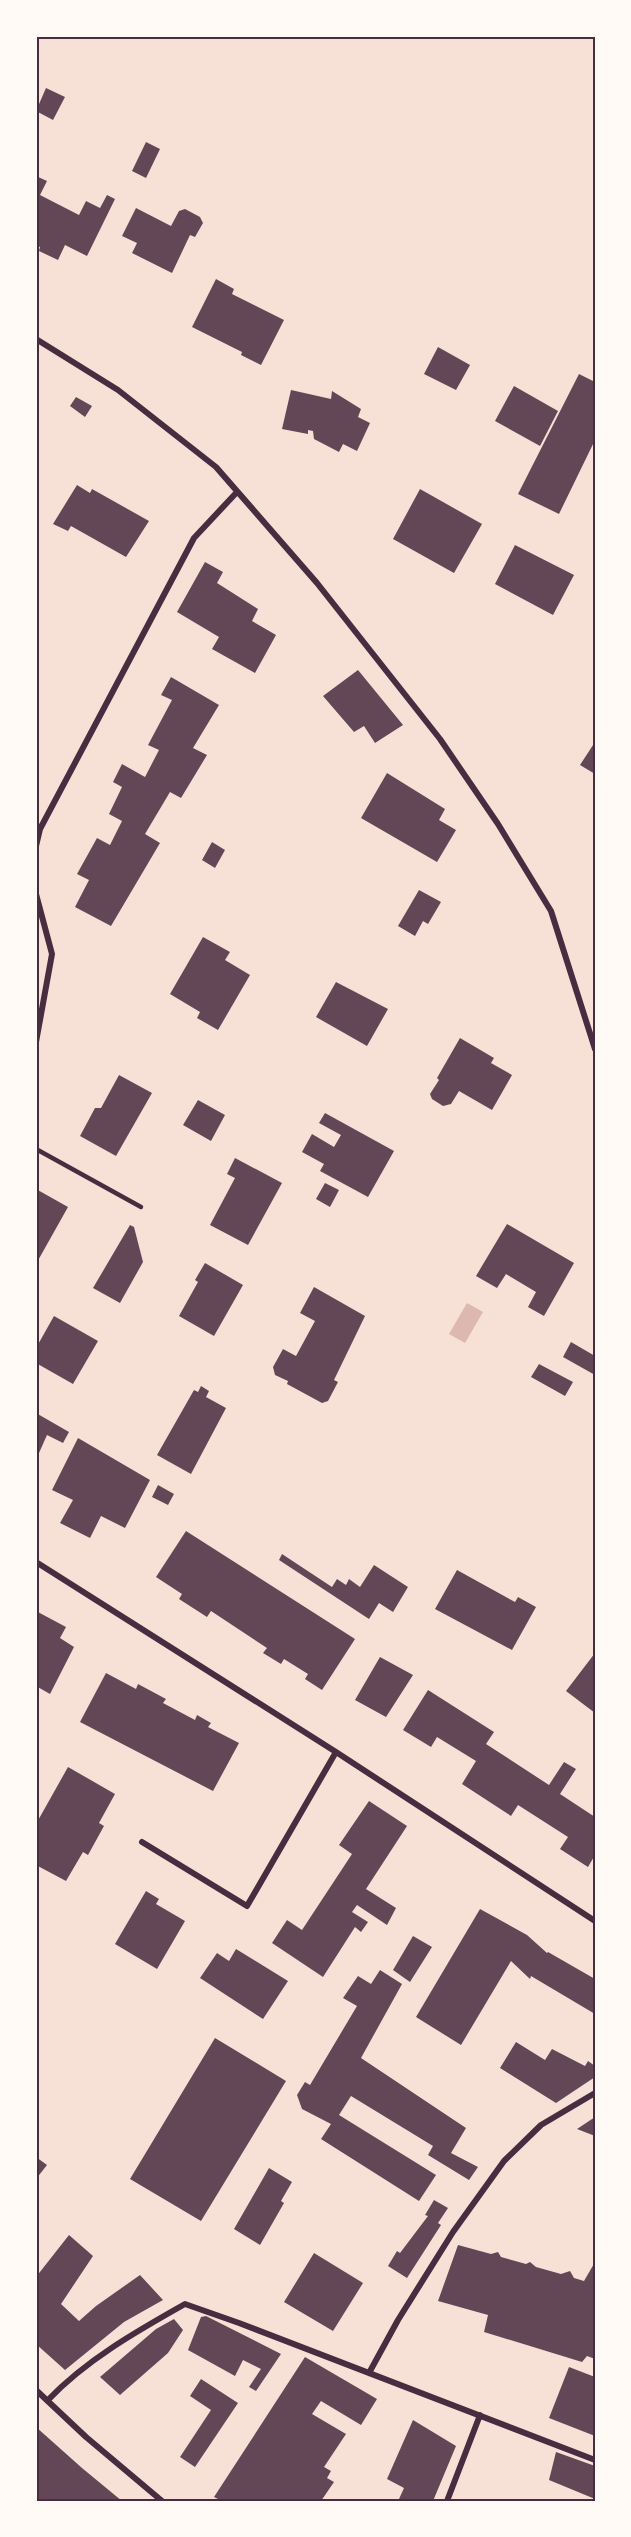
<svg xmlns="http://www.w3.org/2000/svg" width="631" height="2537" viewBox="0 0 631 2537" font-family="'Open Sans',sans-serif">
<rect width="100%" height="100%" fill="#f7e1d7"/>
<path fill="#dcb8b0" d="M467 1303 483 1312 465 1343 449 1334Z"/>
<path fill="#644757" d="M46 88 65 97 53 120 36 111Z
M146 142 160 149 146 178 132 171Z
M36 176 47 181 40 195 79 215 86 201 100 208 107 195 115 199 87 256 65 245 58 260 39 251 40 247 36 245Z
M136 208 171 226 179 211 185 209 200 217 203 223 195 237 190 235 172 273 132 253 137 243 122 236Z
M216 279 234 289 232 294 284 320 261 365 241 355 242 352 192 327Z
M438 347 470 365 456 390 424 374Z
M579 374 595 382V440L559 514 518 494Z
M514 386 558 411 540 446 495 421Z
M291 390 331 399 332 391 361 409 358 417 370 423 357 451 343 444 339 452 314 439 313 431 308 430V434L282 429Z
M76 397 92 406 85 417 70 406Z
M77 485 90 493 92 489 149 521 126 557 71 526 68 531 53 524Z
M420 489 482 524 454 573 393 539Z
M515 545 574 575 553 615 495 584Z
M205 562 223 572 217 583 258 609 252 621 276 635 255 673 212 649 219 637 177 612Z
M358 670 403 725 375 743 364 726 354 732 323 696Z
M171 677 219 705 193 748 207 755 181 798 170 792 145 834 160 843 111 926 75 907 89 880 77 874 97 838 110 845 122 821 109 814 122 787 113 782 122 764 145 777 159 750 148 745 172 700 161 695Z
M595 742V774L580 765Z
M387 773 445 809 439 820 456 830 437 862 361 818Z
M212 842 225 850 215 868 202 860Z
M419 890 441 902 428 924 423 921 415 936 398 926Z
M203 937 230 952 225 960 250 975 218 1030 197 1018 200 1012 170 994Z
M336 982 388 1009 367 1046 316 1017Z
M460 1038 494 1058 491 1063 512 1075 492 1110 459 1091 451 1104 443 1106 432 1099 430 1094 439 1080 437 1078Z
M119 1075 152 1093 116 1156 80 1136 95 1108H101Z
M198 1100 225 1115 211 1141 183 1125Z
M325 1113 394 1151 368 1197 320 1171 324 1164 302 1152 312 1134 334 1147 341 1135 319 1123Z
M235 1158 282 1183 248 1245 210 1225 235 1178 227 1174Z
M325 1183 339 1190 330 1207 316 1199Z
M36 1189 68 1207 36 1264Z
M507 1224 574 1263 544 1316 528 1307 536 1292 506 1274 497 1288 476 1276Z
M130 1225 134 1227 143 1262 120 1303 93 1288Z
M205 1263 243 1285 214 1336 179 1316 198 1282 195 1280Z
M314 1287 365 1316 334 1380 338 1382 328 1401 322 1403 287 1384 288 1381 275 1375 273 1367 283 1349 296 1356 315 1321 300 1313Z
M54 1316 98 1341 73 1384 36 1363V1348Z
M571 1342 595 1356V1375L563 1357Z
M539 1364 573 1382 565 1396 531 1377Z
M201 1386 209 1391 206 1397 226 1408 191 1474 157 1455 194 1390 198 1392Z
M36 1413 69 1432 63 1443 47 1435 39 1453 36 1451Z
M78 1438 150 1480 125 1528 101 1516 90 1538 60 1523 73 1500 52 1490Z
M158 1485 174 1494 168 1505 152 1497Z
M186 1531 355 1639 322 1690 305 1679 308 1674 284 1659 281 1664 263 1653 267 1648 211 1611 207 1617 179 1599 182 1594 156 1577Z
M282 1554 332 1587 337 1579 346 1585 349 1579 360 1587 374 1565 408 1587 393 1612 379 1603 369 1619 279 1560Z
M457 1570 515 1602 518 1597 536 1607 512 1650 435 1609Z
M36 1611 66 1627 60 1638 74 1647 50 1694 36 1686Z
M595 1653V1713L566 1691Z
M380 1657 413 1675 386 1717 355 1700Z
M106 1673 136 1689 138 1684 166 1699 163 1703 195 1720 197 1715 211 1723 208 1727 239 1743 213 1791 80 1722Z
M428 1690 494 1732 486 1744 549 1785 564 1762 576 1769 560 1794 595 1817V1855L588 1867 560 1849 568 1837 518 1805 511 1816 462 1784 476 1761 437 1737 431 1747 403 1730Z
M68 1767 115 1794 99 1823 104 1826 88 1855 83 1852 66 1881 36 1865V1824Z
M369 1801 407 1826 366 1889 396 1908 387 1925 357 1905 352 1912 368 1922 361 1932 355 1927 323 1977 272 1943 287 1920 302 1930 352 1854 339 1845Z
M146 1891 159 1899 156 1904 185 1921 157 1969 115 1944Z
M480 1909 527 1935 547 1953 548 1952 595 1979V2014L531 1976 530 1979 511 1961 461 2045 416 2017Z
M413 1936 432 1947 410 1982 393 1970Z
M236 1949 288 1981 263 2019 200 1978 217 1953 229 1961Z
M380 1970 402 1984 361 2058 466 2128 451 2153 478 2167 469 2180 428 2155 433 2146 351 2096 339 2115 436 2175 419 2201 321 2139 331 2124 302 2109 297 2095 305 2082 310 2085 357 2006 343 1998 358 1976 371 1984Z
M215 2038 286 2081 201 2221 130 2179Z
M516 2042 545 2060 552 2049 585 2066 588 2061 595 2066V2077L556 2103 500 2068Z
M595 2117V2136L577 2129Z
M36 2157 47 2165 36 2179Z
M269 2168 292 2182 281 2201 284 2203 260 2245 234 2229Z
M434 2200 448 2208 438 2223 441 2225 407 2278 388 2266 397 2251 400 2253 428 2216 425 2215Z
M69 2235 93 2256 61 2304 79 2321 96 2306 140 2275 163 2300 124 2322 65 2370 36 2344V2277Z
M458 2245 491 2254 498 2252 501 2257 526 2264 530 2262 536 2267 561 2274 570 2271 574 2278 584 2281 595 2262V2359L587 2356 582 2362 484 2332 488 2315 438 2301Z
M314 2253 363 2283 333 2331 284 2302Z
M206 2316 281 2354 256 2391 249 2387 261 2369 243 2360 235 2376 188 2350 201 2317Z
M174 2319 183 2330 168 2353 120 2395 100 2377 156 2329Z
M305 2357 377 2399 361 2425 321 2401 312 2414 346 2434 324 2467 331 2471 327 2478 334 2482 321 2501H222L214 2497Z
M569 2367 595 2377V2436L549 2418Z
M201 2379 238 2403 195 2467 180 2457 211 2410 190 2396Z
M413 2420 456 2446 433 2501H403L399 2499 404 2488 387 2479Z
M36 2427 82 2468 122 2501H36Z
M556 2452 595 2466V2499L549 2480Z"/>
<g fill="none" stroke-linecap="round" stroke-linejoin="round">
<path stroke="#4a2c40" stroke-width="4.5" d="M36 1149 141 1207"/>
<path stroke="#4a2c40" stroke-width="6" d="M36 339 118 390 216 467 317 583 440 739 498 824 551 911 595 1049
M36 846 40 829 194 538 237 492
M36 894 52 954 36 1042
M36 1562 336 1752 595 1921
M142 1842 247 1906 336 1752
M369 2373 398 2320 453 2232 504 2161 541 2125 595 2093
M36 2390 86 2437 162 2501
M48 2400C86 2360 137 2331 185 2304L239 2323 595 2460
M447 2501 480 2415"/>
</g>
<rect width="631" height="2537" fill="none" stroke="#fffaf5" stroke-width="75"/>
<rect x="38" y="38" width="556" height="2462" fill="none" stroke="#4a2c40" stroke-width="2"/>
</svg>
